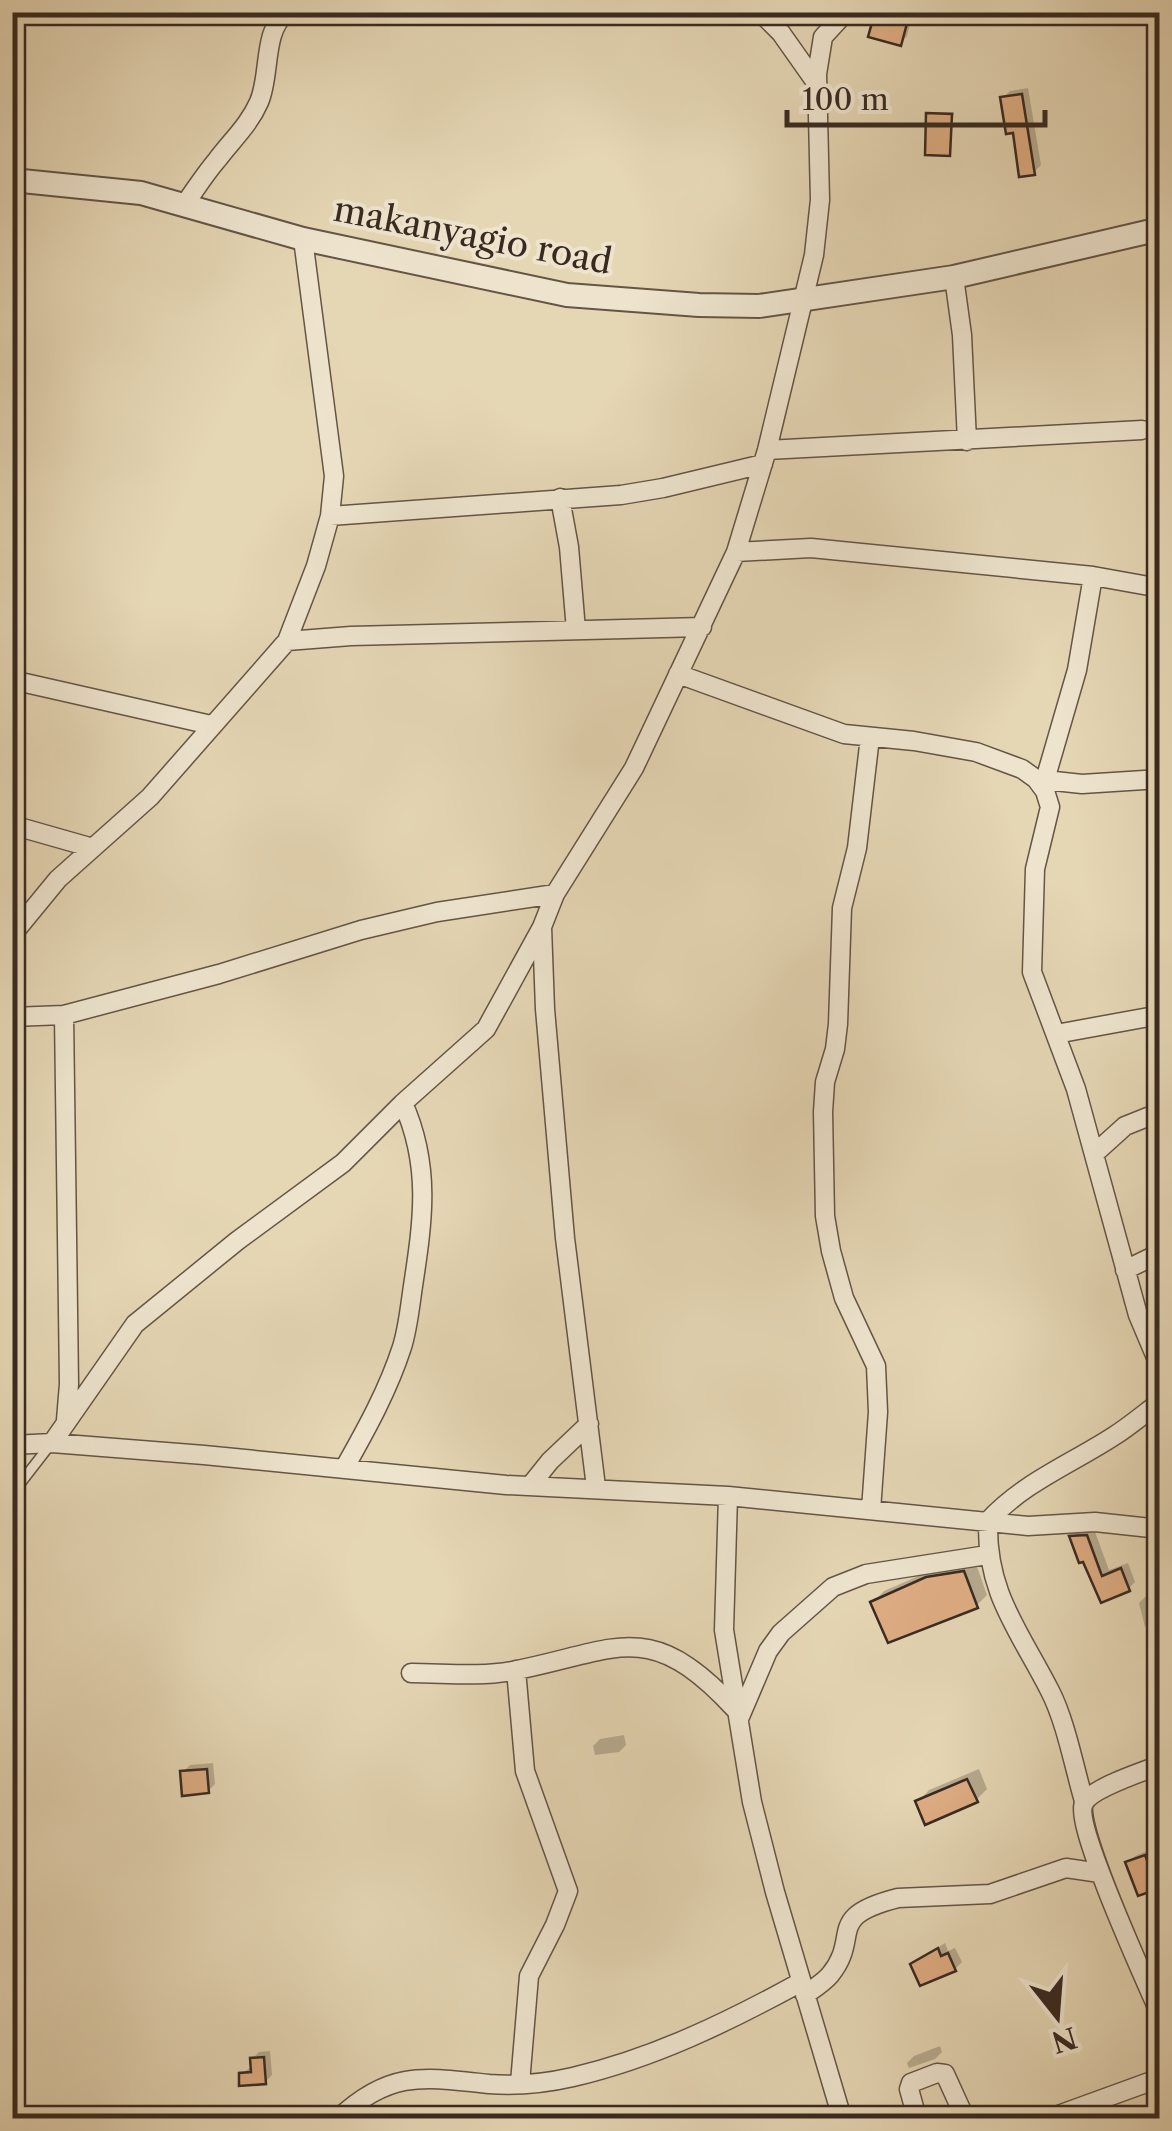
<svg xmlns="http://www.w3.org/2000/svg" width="1172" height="2131" viewBox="0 0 1172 2131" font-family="'Libre Caslon Text',serif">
<rect width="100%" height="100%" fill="#e5d6b4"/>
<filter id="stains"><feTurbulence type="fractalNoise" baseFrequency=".002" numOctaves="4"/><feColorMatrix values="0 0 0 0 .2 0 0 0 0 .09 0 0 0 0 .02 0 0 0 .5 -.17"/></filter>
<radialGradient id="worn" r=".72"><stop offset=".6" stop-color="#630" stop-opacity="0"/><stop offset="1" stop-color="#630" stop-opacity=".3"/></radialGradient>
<path fill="#0003" d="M877 12H913L907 36 900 43Z
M1028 88 1041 165 1034 172 1003 98 1010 91Z
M931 112H954L949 153 928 114Z
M1094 1529 1109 1570 1128 1563 1135 1582 1128 1589 1102 1600 1072 1537 1079 1530Z
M975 1561 987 1595 976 1606 873 1602 884 1591 939 1567Z
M1156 1594 1160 1620 1145 1627 1139 1603 1146 1596Z
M624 1735 626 1745 619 1752 595 1755 593 1746 600 1739Z
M213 1763 215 1784 208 1791 183 1772 190 1765Z
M979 1769 987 1789 976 1800 918 1802 929 1790Z
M1152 1849 1160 1869 1157 1887 1128 1863 1135 1856Z
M945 1943 948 1951 955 1948 962 1962 955 1969 913 1964Z
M940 2046 942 2052 935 2059 909 2068 907 2063 914 2056Z
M270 2051 272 2075 265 2082 241 2074 253 2066 252 2059 259 2052Z"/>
<path fill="#dfad84" stroke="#392a21" stroke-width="2.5" d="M875 12H910L901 46 868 37Z
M1022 94 1035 175 1019 177 1013 133 1006 134 1000 97Z
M926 113 952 114 950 156 925 155Z
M1087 1535 1102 1576 1121 1568 1130 1591 1101 1603 1083 1562 1079 1563 1069 1536Z
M964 1571 978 1608 888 1643 870 1602 926 1577Z
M207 1769 209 1793 182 1796 180 1771Z
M967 1779 978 1802 925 1825 915 1801Z
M1145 1855 1158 1889 1138 1896 1125 1862Z
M938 1948 941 1956 948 1953 956 1971 920 1986 910 1964Z
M264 2057 266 2084 239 2086V2073L251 2072 250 2058Z"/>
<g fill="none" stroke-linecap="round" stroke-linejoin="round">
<g stroke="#645546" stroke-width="12">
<path id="service" d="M12 1494 50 1445"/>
</g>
<g stroke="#645546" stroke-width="21">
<path id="minor" d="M760 12 781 33 817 84
M1158 60H1160
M184 205C195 190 205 174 217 160 232 140 249 125 259 102 271 75 262 31 287 12
M954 277 962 335 967 441
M767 450 1142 430
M560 498 569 547 576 630
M330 516 621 495 663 488 763 464
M736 552 811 548 1093 576 1160 588
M287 641 351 636 702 627
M678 674 844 734 914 741 976 752 1022 769 1036 779 1045 791 1050 807 1035 869 1032 972 1076 1089 1138 1315 1160 1367
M12 680 211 725
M870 737 857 848 842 908 838 1024 835 1049 825 1082 823 1112 825 1216 831 1251 844 1298 876 1366 878 1412 871 1510
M1036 779 1082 784 1160 779
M1045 780 1077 670 1093 576
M12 825 93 848
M12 935 58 879 150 797 287 641 316 566 330 516 334 476 303 239
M64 1015 69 1384 66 1420
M12 1017 64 1015 219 974 361 930 437 912 555 894
M1056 1034 1160 1015
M1094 1154 1125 1126 1160 1112
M1125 1270 1160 1253
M52 1443 135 1324 237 1241 343 1163 403 1103 486 1029 542 927
M12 1445 52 1443 204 1455 506 1485 728 1496 1028 1526 1095 1522 1160 1529
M345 1467C367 1428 388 1390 402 1347 408 1328 410 1306 413 1286 423 1220 431 1166 403 1103
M530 1486 550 1461 589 1424
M596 1487 565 1238 545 1009 542 927 555 894 634 768 736 552 767 450 814 255 820 200 817 74 823 37 846 12
M728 1496 724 1630 752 1802 775 1892 842 2118
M516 1670 525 1771 568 1891 555 1925 529 1976 520 2083
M411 1673C444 1673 480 1677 512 1671 617 1651 648 1615 735 1709
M739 1719 768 1651 781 1633 833 1587 866 1574 987 1555
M1160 1765C1142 1772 1092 1788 1084 1803 1073 1823 1147 1984 1160 2014
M1084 1801C1074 1767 1066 1722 1050 1691 1019 1630 986 1593 988 1521 1024 1482 1071 1464 1114 1436 1130 1426 1145 1413 1160 1402
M805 1995C813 1989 823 1983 830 1975 862 1936 823 1917 898 1898L990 1894 1066 1868 1100 1873
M339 2118C390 2070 424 2077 489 2084 515 2086 547 2083 573 2077 654 2058 728 2022 801 1982
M917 2118 909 2089 911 2083 937 2073 945 2074 965 2118
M1050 2118 1160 2078"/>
</g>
<g stroke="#645546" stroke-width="26">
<path id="tertiary" d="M12 180 141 193 303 239 567 295 699 305 759 306 954 277 1160 229"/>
</g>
<use href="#service" stroke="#eee4ce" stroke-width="9"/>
<use href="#minor" stroke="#eee4ce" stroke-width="18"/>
<use href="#tertiary" stroke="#eee4ce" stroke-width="22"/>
</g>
<g text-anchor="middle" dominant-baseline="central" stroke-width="8" stroke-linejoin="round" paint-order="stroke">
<g font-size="35" fill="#392a21" stroke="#eee4ce">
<text transform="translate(473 235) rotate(11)">makanyagio road</text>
</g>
</g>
<rect width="1172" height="2131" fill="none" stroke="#e5d6b4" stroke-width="50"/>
<rect x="15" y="15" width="1142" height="2101" fill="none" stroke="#392a21" stroke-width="5"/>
<rect x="25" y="25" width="1122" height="2081" fill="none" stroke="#392a21" stroke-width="2.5"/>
<g transform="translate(1057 2016) rotate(163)" stroke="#eee4ce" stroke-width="8" paint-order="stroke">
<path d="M0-8L18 38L0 25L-18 38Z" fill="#392a21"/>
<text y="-15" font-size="28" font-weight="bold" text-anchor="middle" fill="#392a21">N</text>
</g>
<path d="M787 110v15h258v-15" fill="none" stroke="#392a21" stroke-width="5"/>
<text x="802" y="110" font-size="30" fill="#392a21" stroke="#eee4ce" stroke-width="8" paint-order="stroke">100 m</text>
<rect width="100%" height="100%" filter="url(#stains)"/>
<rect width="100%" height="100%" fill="url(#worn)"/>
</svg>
